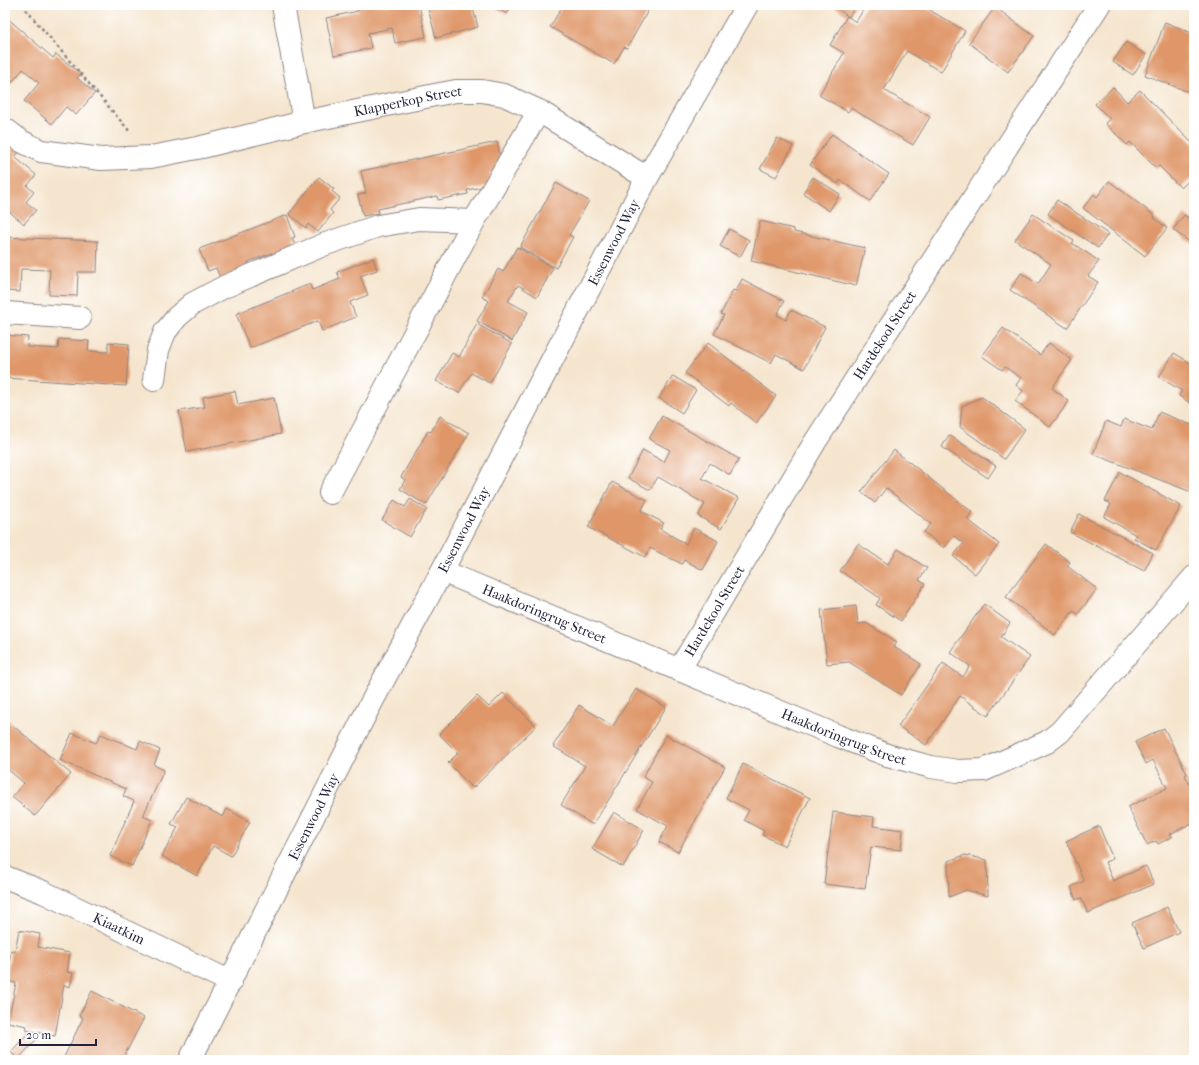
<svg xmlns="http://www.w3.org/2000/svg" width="1199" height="1065" viewBox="0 0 1199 1065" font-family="'IM FELL French Canon',serif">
<rect width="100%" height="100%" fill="#fff"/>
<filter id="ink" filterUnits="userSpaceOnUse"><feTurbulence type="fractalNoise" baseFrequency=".025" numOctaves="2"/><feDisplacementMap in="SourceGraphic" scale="8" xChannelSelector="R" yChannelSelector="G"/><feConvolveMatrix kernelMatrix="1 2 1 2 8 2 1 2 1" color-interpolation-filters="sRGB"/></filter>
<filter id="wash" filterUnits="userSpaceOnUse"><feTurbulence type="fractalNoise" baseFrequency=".012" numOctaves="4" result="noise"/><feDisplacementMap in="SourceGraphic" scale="16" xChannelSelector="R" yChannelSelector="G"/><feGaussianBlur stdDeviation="0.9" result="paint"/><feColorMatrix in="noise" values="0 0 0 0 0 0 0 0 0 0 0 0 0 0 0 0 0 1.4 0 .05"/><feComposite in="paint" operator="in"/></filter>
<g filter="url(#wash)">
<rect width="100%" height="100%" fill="#f5e5ce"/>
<g id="blocks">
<path fill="#df9769" d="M357 5H419L426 37 395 43 392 28 368 33 371 48 334 56 326 18 358 11Z
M427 5H472L478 27 436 38Z
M490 5H512L507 14Z
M563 5H645L644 6 649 9 627 48 624 47 614 64 550 27Z
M832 5H856L849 17Z
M866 5H921L965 31 941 72 907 51 884 90 930 117 913 145 851 108 848 112 819 95 844 53 830 45 847 16 856 22Z
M995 7 1034 36 1008 72 969 43Z
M5 16 53 58 56 54 81 74 77 78 95 93 76 115 66 107 52 124 24 101 39 83 23 69 8 87 5 84Z
M1165 22 1194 34V94L1145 75Z
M1126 42 1146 55 1133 75 1113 62Z
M1113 87 1127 102 1140 90 1194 145 1193 149 1194 150V176L1181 188 1159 166 1156 168 1130 142 1127 145 1105 123 1110 119 1095 104Z
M832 134 889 174 870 201 840 180 838 184 810 165Z
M5 137 21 150 15 157 36 175 27 186 34 192 26 202 36 210 24 224 5 208Z
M777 138 793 146 776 177 760 169Z
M497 142 503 170 490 173 492 185 467 190 468 194 438 200 437 196 378 209 379 213 363 216 358 195 366 193 361 171Z
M319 177 334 189 332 191 340 198 330 210 333 213 318 232 308 224 306 228 289 214Z
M813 177 840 194 829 211 803 193Z
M1109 181 1155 216 1154 218 1167 228 1145 256 1083 208 1094 194 1097 197Z
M556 183 589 201 569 235 573 237 556 268 520 247Z
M1057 200 1108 234 1098 248 1048 214Z
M1033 214 1074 241 1072 243 1099 261 1088 276 1098 282 1067 328 1010 290 1021 273 1038 284 1051 264 1015 240Z
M287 215 295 237 292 238 296 248 273 256 272 253 248 262 251 268 221 280 216 268 208 271 199 249Z
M1184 215 1194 222V245L1173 230Z
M760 221 794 229V232L865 248 856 286 751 261Z
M729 229 749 240 740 257 720 246Z
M5 237 98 241 97 272H78L77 296 49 295 50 270 21 269 20 292 5 291Z
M517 247 553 268 537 297 518 285 508 301 528 312 512 341 477 321 489 301 482 297 498 269 503 272Z
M373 258 377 270 360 276 368 295 350 302 356 317 322 331 318 321 250 348 236 314 310 284 312 290 340 279 337 272Z
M742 279 784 301 777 315 786 320 791 310 825 327 804 369 776 354 771 363 714 334 724 315 721 314 733 290 736 291Z
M477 324 512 344 490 383 471 373 459 393 436 381 452 353 459 357Z
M1003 328 1040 355 1049 343 1072 360 1052 388 1069 401 1050 427 1015 401 1023 391 1016 385 1021 378 1005 367 1002 370 982 356Z
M5 335 28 337 27 347 58 349 59 339 89 341 88 351 108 352V342L129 344 126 386 5 378Z
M708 343 776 396 756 423 731 403 729 406 685 373Z
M1174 353 1194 365V405L1179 396 1182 391 1159 377Z
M673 376 696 390 682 413 659 398Z
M235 391 238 405 274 398 281 434 187 452 179 411 205 407 203 397Z
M982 397 1025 429 1004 459 960 427 962 406Z
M1159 412 1194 426V493L1093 454 1106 421 1121 427 1124 419 1152 430Z
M440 416 469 433 426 505 400 489 405 480 401 477 428 431 431 432Z
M662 416 739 459 730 475 710 463 702 478 739 498 721 529 698 516 705 504 658 477 650 490 628 478 643 450 664 462 670 450 649 439Z
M949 435 996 466 988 478 942 447Z
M894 450 972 512 967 519 999 544 975 574 953 556 964 543 954 536 944 548 924 532 931 524 886 488 875 503 861 492Z
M1120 472 1181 506 1156 550 1134 538 1136 535 1104 517 1111 504 1105 501Z
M612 482 647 500 641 511 664 523 660 529 686 544 694 528 718 541 703 570 684 560 682 564 650 548 645 557 588 527Z
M410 499 427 509 410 537 382 520 394 500 405 507Z
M1079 514 1153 553 1144 571 1070 532Z
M858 544 888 564 898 549 927 568 919 580 925 584 901 621 876 605 880 598 840 571Z
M1046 544 1070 562 1067 566 1097 589 1078 614 1073 611 1055 635 1006 597Z
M984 604 1010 623 1001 637 1030 657 988 716 960 696 926 745 898 726 943 663 963 677 970 666 950 652Z
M856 606 858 624 866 623 897 642 894 647 921 664 901 695 849 662 827 664 821 610Z
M636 689 666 707 593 825 561 805 585 766 553 746 579 705 613 726Z
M503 693 536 726 473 788 448 763 458 753 439 734 477 696 489 707Z
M5 719 71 774 35 816 12 797 24 783 5 767Z
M1164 728 1187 774 1185 775 1194 794V822L1170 834 1172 837 1158 844 1156 841 1147 845 1128 807 1167 788 1153 760 1146 764 1135 742Z
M72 733 96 743 101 734 137 749 140 741 160 750 154 765 164 770 143 816 152 820 132 866 110 856 134 801 123 796 126 789 60 760Z
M666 735 725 767 678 852 659 842 668 826 637 809 652 782 643 777Z
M743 764 810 798 785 846 762 835 764 831 744 820 749 810 726 798Z
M186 797 223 817 227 809 250 822 231 856 213 846 197 876 162 856 178 827 171 824Z
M614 812 644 830 623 867 592 849Z
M833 812 874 817 873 826 903 830 901 850 871 847 865 889 824 884Z
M1099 826 1113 859 1105 862 1113 881 1146 866 1154 884 1088 913 1081 898 1076 900 1071 887 1084 881 1066 841Z
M965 855 987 860 988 896 966 890 949 897 948 861Z
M1167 907 1179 932 1144 948 1132 923Z
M19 930 40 934 38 947 70 953 67 972 73 973 70 987 64 985 55 1036 26 1030 27 1026 8 1022 16 983 6 981 11 950 15 951Z
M92 991 144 1018 122 1060H70L64 1057 83 1018 79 1016Z
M29 1032 37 1039 18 1059 11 1052Z"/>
</g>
</g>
<g filter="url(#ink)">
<use href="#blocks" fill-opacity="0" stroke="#8c8484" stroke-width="1"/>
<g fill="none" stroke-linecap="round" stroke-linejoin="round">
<g stroke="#8c8484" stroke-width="24">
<g id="street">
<path d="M283 5 304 122"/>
<path id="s1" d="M5 129 21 141 41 151 101 159 151 157 202 147 304 122 435 95 456 91H482L504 95 539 111 647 178"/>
<path d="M5 313 80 318"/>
<path d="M154 380 158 350 165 332 177 317 192 304 224 287 323 245 378 226 419 219 474 221"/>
<path d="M330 493 474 221 539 111"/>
<path id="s2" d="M442 571 838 736 887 755 931 767 958 771 984 770 1047 742 1060 732 1194 577"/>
<path id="s3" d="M679 670 815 442 1099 5"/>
<path id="s4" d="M5 877 43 892 231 982"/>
<path id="s5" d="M190 1060 368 709 442 571 647 178 747 5"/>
</g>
</g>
<path stroke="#8c8484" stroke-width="2.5" stroke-dasharray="3 3" stroke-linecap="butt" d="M22 5 131 133"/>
<use href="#street" stroke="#fff" stroke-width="22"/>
</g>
</g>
<g text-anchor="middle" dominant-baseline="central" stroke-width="3" stroke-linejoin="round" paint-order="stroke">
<g font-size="14" fill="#22223b" stroke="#fff">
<text stroke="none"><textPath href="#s1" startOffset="416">Klapperkop Street</textPath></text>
<text stroke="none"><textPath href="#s5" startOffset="921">Essenwood Way</textPath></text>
<text stroke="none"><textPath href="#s3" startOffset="393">Hardekool Street</textPath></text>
<text stroke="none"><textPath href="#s5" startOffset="597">Essenwood Way</textPath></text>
<text stroke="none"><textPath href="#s3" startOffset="69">Hardekool Street</textPath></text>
<text stroke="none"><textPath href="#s2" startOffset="111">Haakdoringrug Street</textPath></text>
<text stroke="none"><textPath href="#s2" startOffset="435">Haakdoringrug Street</textPath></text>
<text stroke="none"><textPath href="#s5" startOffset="273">Essenwood Way</textPath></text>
<text stroke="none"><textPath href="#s4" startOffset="125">Kiaatkim</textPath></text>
</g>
</g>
<rect width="1199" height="1065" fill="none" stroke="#fff" stroke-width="20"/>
<path d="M20 1039v6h76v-6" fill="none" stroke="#22223b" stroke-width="2"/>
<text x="26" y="1039" font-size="12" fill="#22223b" stroke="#ffffff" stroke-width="3" paint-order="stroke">20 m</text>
</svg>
